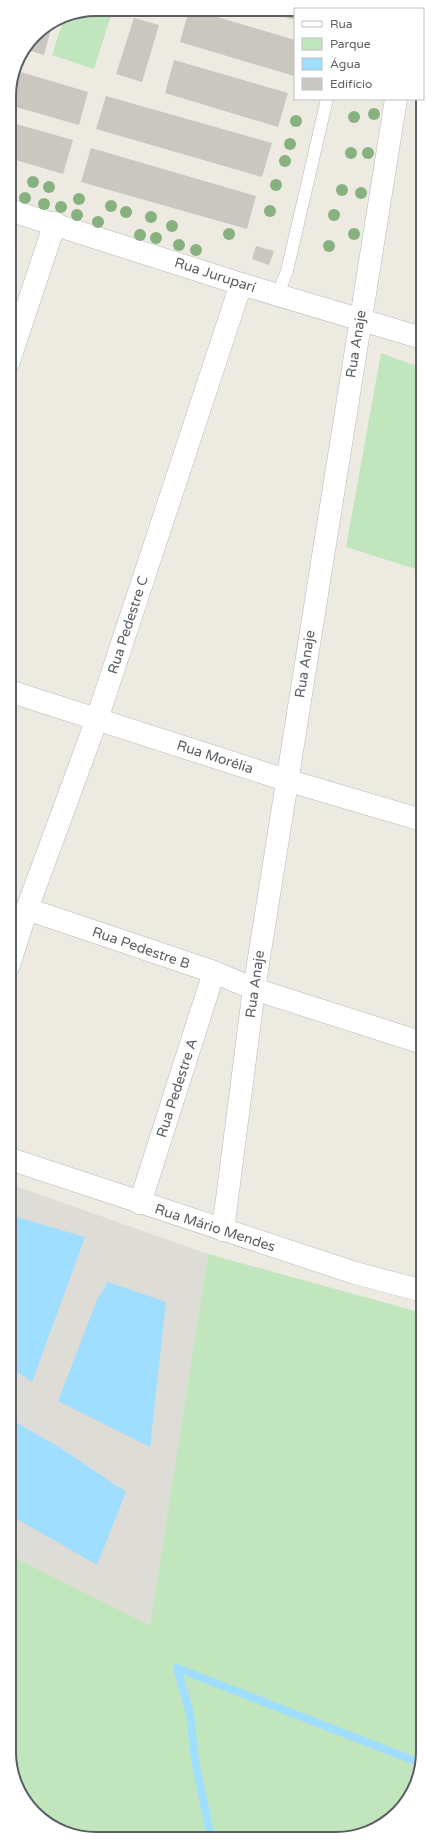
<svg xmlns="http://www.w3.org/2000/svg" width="432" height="1848" viewBox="0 0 432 1848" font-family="'Varela Round',sans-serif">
<rect width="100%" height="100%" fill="#edeae1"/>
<path fill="#dedcd6" d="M10 1184 208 1254 150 1625 10 1555Z"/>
<path fill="#c1e6bd" d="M96 9H113L94 69 52 55 65 15Z
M381 353 422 368V571L346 547Z
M208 1254 423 1313V1757L401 1810 375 1830 348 1838 79 1837 34 1813 10 1764V1555L150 1625Z"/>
<path fill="#a0deff" d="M10 1215 85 1237 32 1382 10 1367Z
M108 1282 166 1302 150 1447 58 1401 97 1300Z
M10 1419 59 1447 126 1492 97 1565 10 1515Z"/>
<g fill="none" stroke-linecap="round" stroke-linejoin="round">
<path stroke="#a0deff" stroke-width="8" d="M211 1838 195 1761 190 1714 177 1668 420 1763"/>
</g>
<path fill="#cac7c1" d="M189 10H194L295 40 294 76 180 42Z
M272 10H295V20L262 11Z
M134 18 159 25 142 82 116 74Z
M53 22 44 55 25 49 35 34Z
M174 60 288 93 278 127 165 93Z
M14 70 88 92 79 125 9 105V91Z
M106 96 272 143 262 177 96 129Z
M9 122 73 140 63 174 9 158Z
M91 148 256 196 247 229 81 182Z
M256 246 274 251 269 265 252 259Z"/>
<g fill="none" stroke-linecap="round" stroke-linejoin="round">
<g stroke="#b4b8bd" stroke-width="13">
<path id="lane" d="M278 294 287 271 327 99"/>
</g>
<g stroke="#b4b8bd" stroke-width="23">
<path id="street" d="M9 210 241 284 422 338
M9 361 55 223
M9 691 286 780 422 820
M27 909 214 972 254 989 423 1043
M9 965 27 909 97 719 241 284
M10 1159 355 1273 423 1291
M140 1203 214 972
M223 1230 254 989 396 99"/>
</g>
<use href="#lane" stroke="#fff" stroke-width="12"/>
<use href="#street" stroke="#fff" stroke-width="22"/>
</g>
<g fill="#88b180">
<circle cx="374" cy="114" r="6"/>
<circle cx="354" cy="117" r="6"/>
<circle cx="296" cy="121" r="6"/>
<circle cx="290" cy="144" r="6"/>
<circle cx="351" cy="153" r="6"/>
<circle cx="368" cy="153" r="6"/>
<circle cx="285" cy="161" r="6"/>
<circle cx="33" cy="182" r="6"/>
<circle cx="276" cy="185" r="6"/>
<circle cx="49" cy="187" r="6"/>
<circle cx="342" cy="190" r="6"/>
<circle cx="361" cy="193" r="6"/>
<circle cx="25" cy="198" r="6"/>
<circle cx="79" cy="199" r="6"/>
<circle cx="44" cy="204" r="6"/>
<circle cx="111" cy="206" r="6"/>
<circle cx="61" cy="207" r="6"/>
<circle cx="270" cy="211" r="6"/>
<circle cx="126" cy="212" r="6"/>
<circle cx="77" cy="215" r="6"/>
<circle cx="334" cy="215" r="6"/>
<circle cx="151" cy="217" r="6"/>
<circle cx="98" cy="222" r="6"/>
<circle cx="172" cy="226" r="6"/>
<circle cx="229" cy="234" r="6"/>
<circle cx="354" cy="234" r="6"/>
<circle cx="140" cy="235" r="6"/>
<circle cx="156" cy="238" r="6"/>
<circle cx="179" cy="245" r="6"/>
<circle cx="329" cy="246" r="6"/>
<circle cx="196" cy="250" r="6"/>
</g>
<g text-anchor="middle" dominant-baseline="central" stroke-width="3" stroke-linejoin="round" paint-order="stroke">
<g font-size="14" fill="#5a5f63" stroke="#fff">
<text transform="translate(215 275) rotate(18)">Rua Juruparí</text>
<text transform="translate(356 344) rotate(-81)">Rua Anaje</text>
<text transform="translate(128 625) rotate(-72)">Rua Pedestre C</text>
<text transform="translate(305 664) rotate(-81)">Rua Anaje</text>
<text transform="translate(215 757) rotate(18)">Rua Morélia</text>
<text transform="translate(141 948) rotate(19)">Rua Pedestre B</text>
<text transform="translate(255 984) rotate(-82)">Rua Anaje</text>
<text transform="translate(177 1088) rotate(-72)">Rua Pedestre A</text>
<text transform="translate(215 1228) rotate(18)">Rua Mário Mendes</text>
</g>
</g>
<path d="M0 0H432V1848H0ZM96 16H336A80 80 0 0 1 416 96V1752A80 80 0 0 1 336 1832H96A80 80 0 0 1 16 1752V96A80 80 0 0 1 96 16Z" fill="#fff" fill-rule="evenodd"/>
<path fill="none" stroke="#5a5f63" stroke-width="2" d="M96 16H336A80 80 0 0 1 416 96V1752A80 80 0 0 1 336 1832H96A80 80 0 0 1 16 1752V96A80 80 0 0 1 96 16Z"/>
<rect x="294" y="8" width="130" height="92" fill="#ffffff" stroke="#bdbfc1"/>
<rect x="302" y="21" width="20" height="6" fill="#ffffff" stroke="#bdbfc1"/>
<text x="330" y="28" font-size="12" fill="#5a5f63">Rua</text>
<rect x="302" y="38" width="20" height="12" fill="#c1e6bd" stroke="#bdbfc1"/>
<text x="330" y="48" font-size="12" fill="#5a5f63">Parque</text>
<rect x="302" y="58" width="20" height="12" fill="#a0deff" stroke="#bdbfc1"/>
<text x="330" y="68" font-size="12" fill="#5a5f63">Água</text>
<rect x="302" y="78" width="20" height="12" fill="#cac7c1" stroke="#bdbfc1"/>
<text x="330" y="88" font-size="12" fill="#5a5f63">Edifício</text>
</svg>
